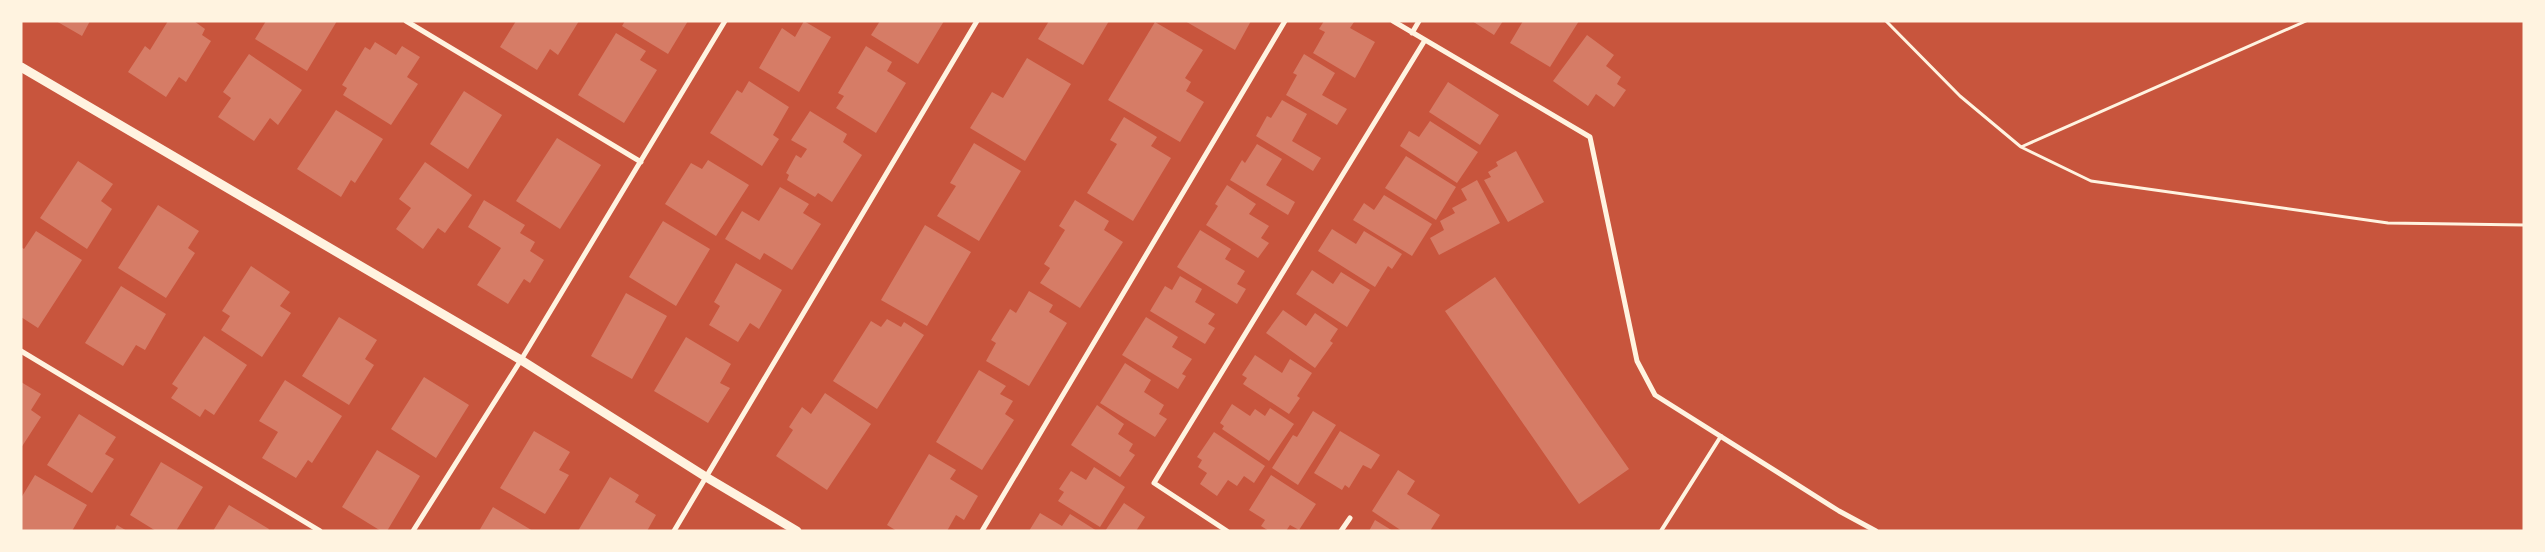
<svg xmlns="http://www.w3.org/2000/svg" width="2545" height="552" viewBox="0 0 2545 552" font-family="'PT Sans Narrow',sans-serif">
<rect width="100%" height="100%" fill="#c8553d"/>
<path fill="#d67c66" d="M56 21H90L82 36Z
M168 21H194L205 29 202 35 211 41 186 82 179 77 166 97 128 72 145 46 150 50Z
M266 21H337L307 71 255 39Z
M516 21H579L558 55 550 49 537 70 500 47Z
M625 21H688L668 54 622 26Z
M804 21 831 37 799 92 759 68 782 28 795 37Z
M880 21H944L918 64 871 35Z
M1049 21H1109L1083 65 1038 39Z
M1185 21H1251L1235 50Z
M1324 21H1352L1354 22 1350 28 1375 42 1355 78 1313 53 1325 32 1319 29Z
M1472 21H1503L1494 35Z
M1523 21H1579L1550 67 1510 43Z
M1155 22 1203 50 1185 78 1191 82 1186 91 1204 102 1180 142 1108 100Z
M616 33 646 51 640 60 657 70 624 123 578 95Z
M1587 35 1614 55 1606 66 1621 77 1617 84 1626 90 1614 107 1596 94 1588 106 1553 81Z
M375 42 396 55 402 46 420 57 407 77 418 84 391 125 343 95 347 88 342 85 365 47 370 50Z
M866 46 892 62 887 71 906 83 876 133 836 108 844 96 838 93Z
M249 54 302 90 278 125 270 118 254 141 218 117 231 98 223 92Z
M1304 54 1335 73 1322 95 1347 109 1337 125 1286 95 1297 75 1293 73Z
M1027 58 1071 84 1025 161 970 128 992 92 1003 98Z
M749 81 789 107 773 135 779 139 762 166 710 133 737 90 742 93Z
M1448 82 1499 115 1480 145 1429 112Z
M464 91 502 115 468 169 430 144Z
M1282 100 1307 114 1292 141 1321 158 1313 171 1256 136 1267 116 1271 118Z
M336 110 383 139 355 183 351 180 341 197 297 169Z
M810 111 847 134 843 142 862 155 832 202 818 193 815 197 787 180 789 175 786 173 796 155 801 158 807 149 791 140Z
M1124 117 1157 137 1151 146 1171 158 1133 221 1087 193 1117 144 1110 140Z
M1430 121 1478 152 1457 183 1400 146 1409 131 1419 137Z
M557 138 601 165 560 229 516 201Z
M974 143 1021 171 979 241 937 216 956 186 950 183Z
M1257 144 1282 159 1266 185 1295 202 1288 215 1230 180 1242 160 1245 163Z
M1516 151 1544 202 1508 222 1484 180 1491 177 1488 172 1498 166 1496 162Z
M1406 156 1456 187 1436 220 1385 188Z
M708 160 749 185 716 236 665 204 691 163 702 169Z
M78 161 113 184 101 201 112 209 87 249 40 218Z
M425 162 472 195 445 233 438 228 423 249 396 229 411 208 399 199Z
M1477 180 1500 223 1439 255 1430 238 1444 230 1440 221 1455 213 1452 208 1467 200 1461 189Z
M1227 185 1256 204 1249 214 1269 226 1261 238 1269 243 1258 258 1206 225 1218 206 1215 204Z
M780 187 809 204 803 213 821 224 792 270 764 253 760 260 725 239 742 211 759 221Z
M1384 195 1432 224 1412 256 1353 220 1364 203 1374 210Z
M484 200 525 225 520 233 535 242 530 251 544 260 530 283 524 279 508 304 477 285 501 248 468 227Z
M1075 200 1109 221 1104 230 1123 242 1080 308 1040 283 1050 268 1044 264 1065 230 1059 226Z
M158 205 199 231 188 248 195 253 166 298 118 268Z
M663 221 710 249 676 306 629 277Z
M925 225 971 252 927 326 881 300Z
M1332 229 1356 244 1364 231 1402 254 1392 269 1388 266 1375 287 1318 251Z
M1200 230 1231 249 1225 259 1245 271 1237 284 1246 289 1237 304 1177 267Z
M36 231 82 260 38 328 21 317V247L24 249Z
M736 263 782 290 759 329 750 323 738 342 709 325 720 306 714 302Z
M251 266 290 292 280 306 291 313 262 357 221 330 230 316 222 311Z
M1312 270 1333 284 1341 272 1370 290 1347 327 1296 294Z
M1180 276 1202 289 1195 302 1215 314 1208 324 1215 328 1205 344 1150 311 1165 286 1172 290Z
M1495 277 1629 469 1579 504 1445 311Z
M121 286 166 314 145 350 136 345 123 366 85 343Z
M1029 291 1053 305 1049 312 1067 323 1029 386 986 361 996 343 991 340 1010 309 1016 313Z
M626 293 667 316 632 379 591 356Z
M1283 310 1306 326 1315 313 1338 329 1330 341 1333 343 1315 368 1266 333Z
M339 317 377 340 365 359 374 365 349 405 302 376Z
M1146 317 1178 337 1172 347 1192 359 1182 374 1186 376 1178 389 1122 355Z
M887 319 901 327 904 322 924 335 877 409 833 381 871 321 881 327Z
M204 336 247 365 214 415 205 409 200 417 171 398 178 388 172 384Z
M686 337 731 364 720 383 730 388 708 423 654 391Z
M1255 355 1282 373 1290 359 1312 373 1297 396 1300 398 1289 414 1243 384 1247 378 1242 375Z
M1125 363 1151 380 1144 392 1164 405 1159 414 1167 419 1155 437 1100 403Z
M979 370 1006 386 1000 394 1013 401 1005 414 1014 420 982 470 936 442Z
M424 377 469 405 436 458 391 429Z
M285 380 342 416 312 463 308 460 296 478 262 458 278 432 259 421Z
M21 382 41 394 31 410 41 417 21 448Z
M825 393 871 424 827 490 776 456 793 430 789 427 802 407 811 414Z
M1232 404 1250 416 1255 409 1265 416 1270 408 1294 424 1269 461 1222 429 1224 426 1220 423Z
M1097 405 1124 424 1118 434 1133 444 1129 451 1135 455 1120 477 1071 445Z
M1313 411 1336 425 1298 485 1272 468 1293 435 1297 437Z
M79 414 116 437 105 454 114 459 92 493 47 465Z
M534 431 570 452 559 470 569 475 545 514 500 488Z
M1340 431 1380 455 1371 469 1363 465 1349 488 1345 485 1342 490 1314 473Z
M1214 432 1265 466 1254 483 1244 476 1237 486 1228 480 1217 496 1200 484 1207 473 1198 467 1202 460 1197 457Z
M377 450 420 476 387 531H381L342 507Z
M929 454 956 470 950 479 978 496 964 520 956 515 947 531H897L887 525Z
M161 462 203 487 176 531H156L130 515Z
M1094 467 1125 487 1100 527 1058 501 1064 492 1059 489 1071 471 1086 480Z
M1398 470 1415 481 1407 494 1440 515 1430 531H1402L1372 511Z
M35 475 87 505 72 531H21V498Z
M1271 475 1316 504 1299 530 1290 525 1286 531H1269L1261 526 1265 520 1249 510Z
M610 477 639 495 635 502 656 515 647 531H578Z
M1124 503 1145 517 1136 531H1105Z
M229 505 269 529 268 531H213Z
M493 507 533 531H479Z
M1040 513 1062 526 1070 514 1097 531H1029Z
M1375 520 1393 531H1369Z
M117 525 127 531H114Z"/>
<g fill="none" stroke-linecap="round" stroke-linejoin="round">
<path stroke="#fff3e0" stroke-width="3" d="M1886 21 1960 96 2021 147 2091 181 2388 223 2524 225
M2021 147 2306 21"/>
<path stroke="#fff3e0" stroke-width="4" d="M1661 531 1721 436"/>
<path stroke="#fff3e0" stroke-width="5" d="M406 21 641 162
M1393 21 1590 137 1637 361 1655 395 1839 511 1876 531
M1412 33 1419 21
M21 351 320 531
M413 531 521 360 725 21
M674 531 977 21
M982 531 1285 21
M1227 531 1154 483 1425 40
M1341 531 1350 518"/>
<path stroke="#fff3e0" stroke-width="9" d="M21 67 521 360 706 477 797 531"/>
</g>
<rect width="2545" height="552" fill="none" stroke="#fff3e0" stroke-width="45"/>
</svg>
